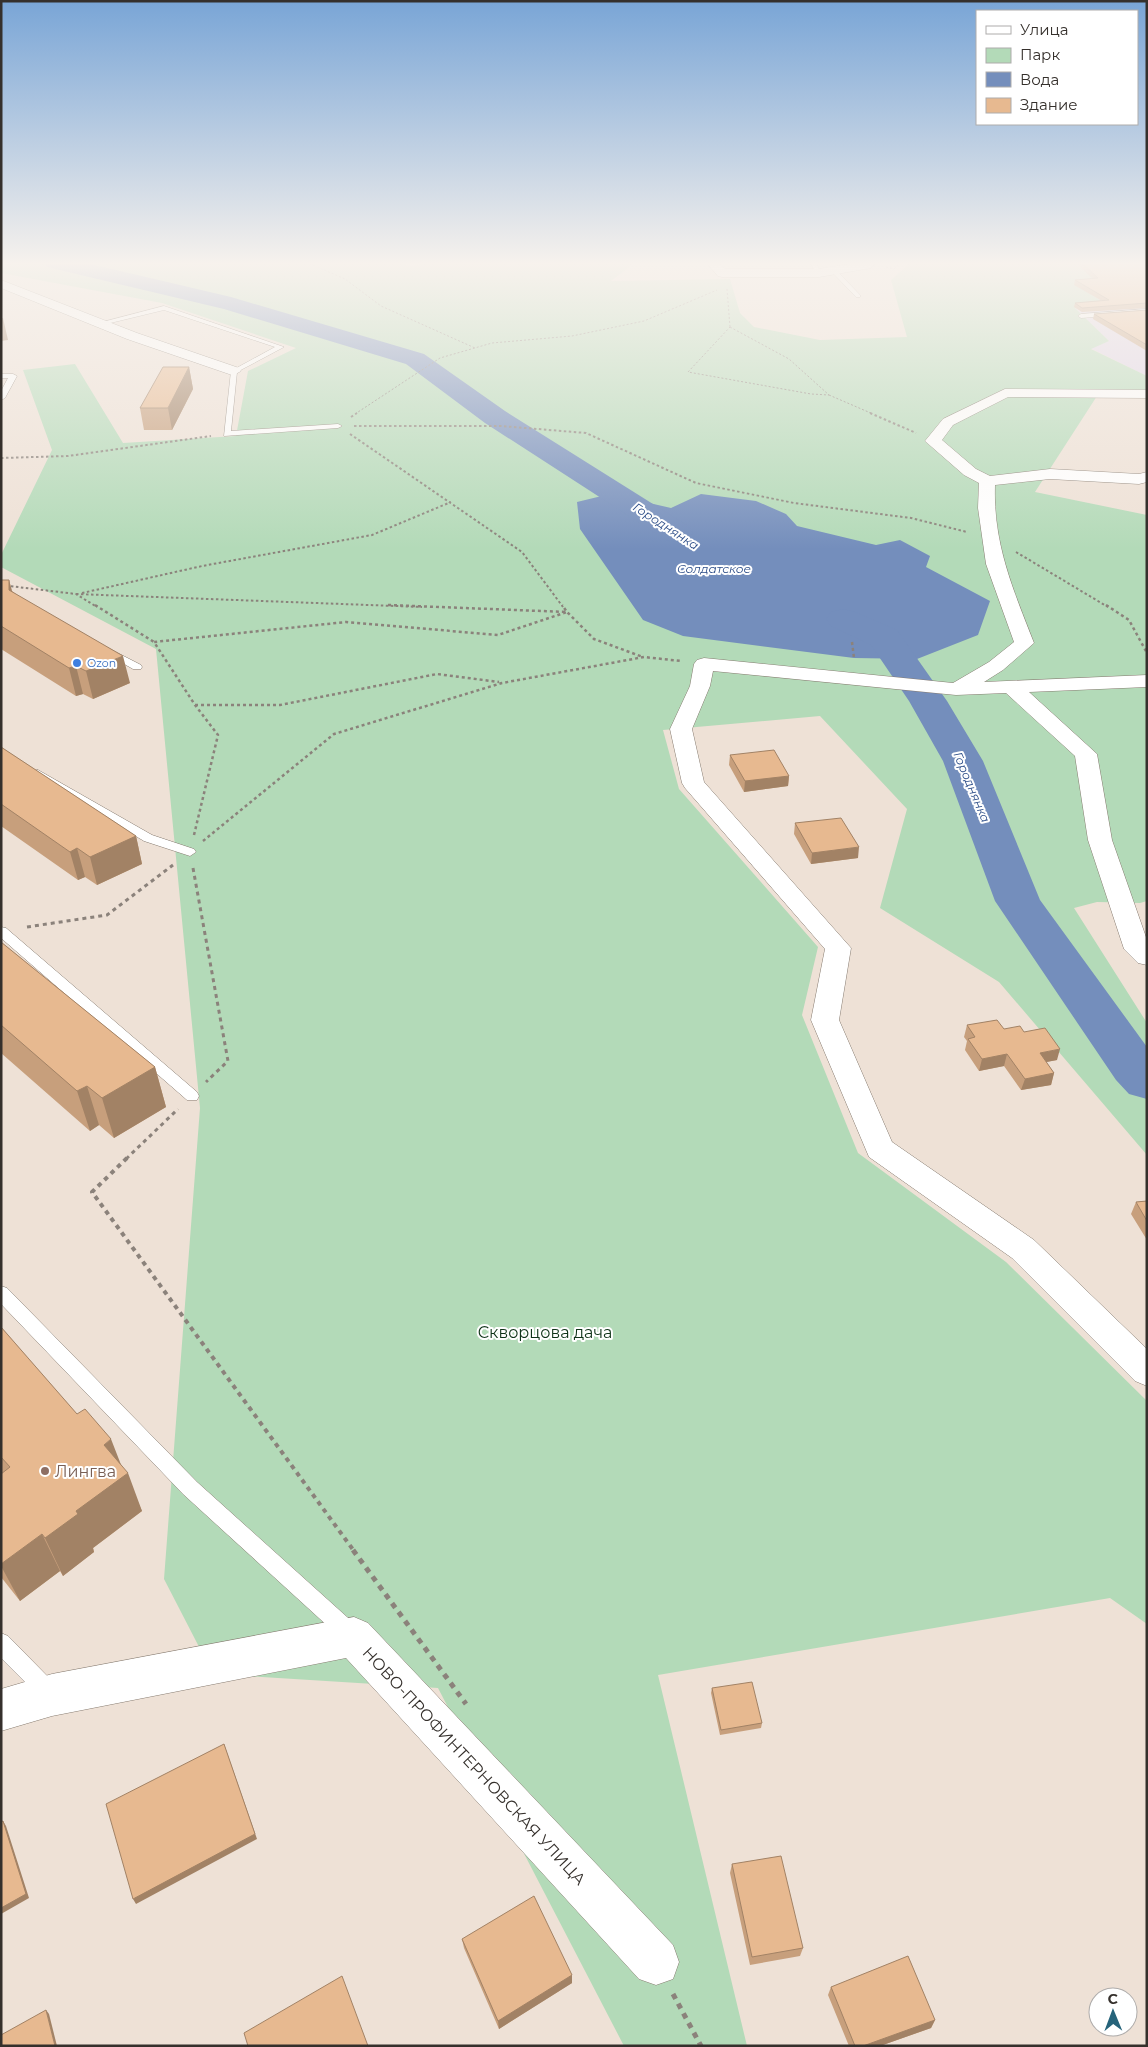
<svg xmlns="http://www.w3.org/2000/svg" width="1148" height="2047" viewBox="0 0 1148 2047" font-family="Montserrat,sans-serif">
<rect width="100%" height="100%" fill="#eee1d6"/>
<path fill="#dfd5ea" d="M1076 262H1147V376L1090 348 1109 341 1074 307Z"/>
<path fill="#b3dab8" d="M1 262H397L412 266 429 262H636L611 281 730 279 740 313 754 327 820 340 907 337 891 280 911 262H1076L1110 282 1075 285 1108 305 1075 308 1109 341 1091 349 1147 376V398L1097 396 1035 492 1147 515V901L1140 903 1097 902 1074 908 1147 1023V1155L999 982 880 908 907 809 820 716 663 730 679 789 818 947 802 1015 858 1153 1006 1262 1147 1401V1624L1110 1598 658 1675 747 2046H624L438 1688 213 1674 164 1579 200 1108 156 649 1 567V555L52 450 23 370 75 364 123 443 236 436 248 371 296 348 162 303 1 273Z"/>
<path fill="#748ebc" d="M610 494 671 508 701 494 756 501 786 514 797 526 876 545 900 540 930 556 926 567 990 601 978 635 917 659 854 658 683 636 643 620 580 529 577 502Z"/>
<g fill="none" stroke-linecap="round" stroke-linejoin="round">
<path fill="#748ebc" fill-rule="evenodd" d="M44 262H82L231 297 424 354 505 411 688 526 693 533 688 540 677 542 666 540 485 423 406 364 224 309 47 267Z
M843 609 855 612 897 630 947 701 983 761 1040 900 1147 1047V1099L1129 1094 1116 1080 995 901 943 761 909 701 871 645 831 626 826 619 831 612Z"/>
<g stroke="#867b70" stroke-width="1">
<path id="lane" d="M810 262H816L821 274H817Z
M831 269H835L860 295V297H856L831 271Z
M164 306 284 347 237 372 231 431 338 424 342 426 338 428 224 436 231 371 275 347 164 310 102 325 99 323Z
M1147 309V313L1081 318 1078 316 1081 314Z
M1 374H13L17 376 5 398 1 400V391L8 378H1Z
M108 648 141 665 142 667 141 669H133L105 653 103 651Z
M38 770 152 835 194 849 196 852 190 856 144 841 34 775 32 773 34 771Z
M1 927 6 928 197 1092 199 1096 197 1100H187L1 938Z
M1 1286 7 1288 197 1482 357 1626 360 1633 357 1640 350 1643 343 1640 183 1494 1 1304Z
M1 1633 8 1636 55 1684 58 1691 55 1698 48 1701 41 1698 1 1658Z"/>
</g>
<g stroke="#867b70" stroke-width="1">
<path id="street" d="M706 262H718L725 269H819L863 262H876L871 268 819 277H722L718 276Z
M1 280 137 333 239 368 241 371 234 375 229 374 127 339 1 288Z
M1005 389 1147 390V398L1008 397 953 425 942 440 976 469 990 476 1050 469 1139 474 1147 472V482L1139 484 1050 479 995 485C993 544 1013 589 1034 643L1003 670 984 682 1147 675V687L1029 692 1097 754 1112 840 1147 940V965L1138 963 1124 949 1088 840 1075 756 1006 693 956 695 713 671 710 686 692 729 704 782 851 948 839 1020 892 1142 1034 1240 1147 1349V1386L1135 1381 1012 1258 869 1157 811 1020 825 949 685 788 682 783 670 729 690 686 694 664 697 660 704 658 953 683 989 662 1014 642 986 564 978 508 979 483 964 475 925 441 943 419Z
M354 1617 368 1623 673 1945 679 1962 673 1979 656 1985 639 1979 346 1658 52 1716 1 1731V1689L52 1674Z"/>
</g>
<path stroke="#8b827b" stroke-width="1" stroke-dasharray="2 2" stroke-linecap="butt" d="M28 262 69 264 155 262
M306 262 345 279 381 306 475 348
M1 263 4 262
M886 267 894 269 900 262
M727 289 730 327
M730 327 789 359 829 395 811 394 688 372Z
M829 395 873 414
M355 414 440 358 492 343 572 336 644 321 717 290"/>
<path stroke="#8b827b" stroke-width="2" stroke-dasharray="2.5 2.5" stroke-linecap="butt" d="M870 413 916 433
M351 417 357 413
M354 426H501L586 433 696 483 794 503 911 518 967 532
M350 434 522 552 563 607
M1 458 68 456 211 436
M1016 552 1108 607
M1 585 76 594 97 607
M82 593 202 566 372 535 451 502
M76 594 422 607"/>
<path stroke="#8b827b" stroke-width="2.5" stroke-dasharray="3 3" stroke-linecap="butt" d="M95 605 154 642
M388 605 567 612 594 639 643 657
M1106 605 1129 620 1147 653
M852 642 854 658
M195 705H280L437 674 499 682
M194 835 218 735 195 705 154 642 346 622 498 635 567 612 562 605
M203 841 334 734 502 683 644 657 681 661"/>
<path stroke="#8b827b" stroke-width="3" stroke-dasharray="4 4" stroke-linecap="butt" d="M193 868 228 1061 206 1082
M27 927 107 915 173 865
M126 1159 178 1109"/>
<path stroke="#8b827b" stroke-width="4" stroke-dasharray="4.5 4.5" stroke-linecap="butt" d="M127 1158 92 1192 354 1551"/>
<path stroke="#8b827b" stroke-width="5" stroke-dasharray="5.5 5.5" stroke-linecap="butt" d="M353 1550 466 1704
M673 1994 701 2046"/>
<use href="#lane" fill="#fff" fill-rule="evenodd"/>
<use href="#street" fill="#fff" fill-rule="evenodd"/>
</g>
<path fill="#c79f7c" d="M738 262H771V264H739Z
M1075 262H1141L1147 267V308L1082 312 1074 307 1075 303 1102 301 1074 285 1075 280 1093 279Z
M1147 310V351L1093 319 1094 314Z
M189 367 193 389 172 430H144L140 408Z
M1 580H9L12 591 130 683 93 699 83 694 76 696 1 649Z
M1 747 136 836 142 864 97 885 85 877 78 880 1 826Z
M730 755 789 776 788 786 744 792 729 765Z
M795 823 858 858 811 864 794 834Z
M1 942 155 1067 166 1107 114 1138 99 1125 90 1131 1 1053Z
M967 1025 1004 1029 1057 1060 1046 1062 1054 1073 1051 1085 1021 1090 1004 1066 979 1071 965 1050 967 1041 964 1037Z
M1147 1201V1240L1131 1214 1136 1202Z
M1 1327 121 1465 142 1511 93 1548 94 1552 63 1576 60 1571 20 1601 1 1577Z
M712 1688 762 1723 761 1728 720 1735 711 1693Z
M732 1864 803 1948 800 1956 750 1965 730 1873Z
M462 1939 572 1975V1983L499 2029 464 1948Z
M831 1987 935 2020 931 2028 880 2046H849L828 1995Z"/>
<path fill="#a28265" d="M1 318H3L8 340 1 341Z
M189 367 193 389 172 430 168 408Z
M9 580 16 607 9 590Z
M123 656 130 683 93 699 86 671Z
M76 666 83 694 76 696 69 668Z
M789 776 788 786 744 792 745 781Z
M136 836 142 864 97 885 90 857Z
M859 847 858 858 811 864 812 853Z
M77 848 85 877 78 880 70 852Z
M1060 1049 1057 1060 1036 1064 1040 1053Z
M1007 1054 1004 1066 979 1071 982 1059Z
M155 1067 166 1107 114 1138 102 1098Z
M1054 1073 1051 1085 1021 1090 1025 1079Z
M87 1086 99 1125 90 1131 77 1091Z
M111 1439 125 1475 128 1473 142 1511 93 1548 94 1552 63 1576 45 1538 76 1511 104 1445Z
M42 1534 60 1571 20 1601 1 1566V1564Z
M224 1744 257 1839 136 1904 133 1899Z
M3 1821 6 1826 29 1898 1 1914Z
M572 1975V1983L499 2029 498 2021Z
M46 2010 49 2014 57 2046H55Z
M935 2020 931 2028 880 2046H863Z"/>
<path fill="#e7b990" stroke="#a28265" d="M1081 262H1141L1147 267V303L1082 308 1075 303 1109 300 1075 280 1098 278Z
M1147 310V345L1094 314Z
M163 367H189L168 408H140Z
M1 580H9V590L123 656 86 671 76 666 69 668 1 626Z
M1 747 136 836 90 857 77 848 70 852 1 804Z
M774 750 789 776 745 781 730 755Z
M841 818 859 847 812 853 795 823Z
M1 942 155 1067 102 1098 87 1086 77 1091 1 1025Z
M997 1020 1004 1029 1020 1026 1024 1032 1045 1028 1060 1049 1040 1053 1054 1073 1025 1079 1007 1054 982 1059 968 1039 975 1037 967 1025Z
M1147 1201V1221L1136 1202Z
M1 1327 77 1414 85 1409 111 1439 104 1445 128 1473 76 1511 78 1514 45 1538 42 1534 1 1564V1474L10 1467 1 1457Z
M752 1682 762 1723 721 1730 712 1688Z
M224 1744 255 1834 133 1899 106 1804Z
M3 1821 26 1894 1 1908V1822Z
M781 1856 803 1948 752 1957 732 1864Z
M534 1896 572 1975 498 2021 462 1939Z
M908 1956 935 2020 863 2046H855L831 1987Z
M342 1976 368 2046H248L244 2033Z
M46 2010 55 2046H1V2035Z"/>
<linearGradient id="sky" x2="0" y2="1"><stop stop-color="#79a5d6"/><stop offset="0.48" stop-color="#f7f2ed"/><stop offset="1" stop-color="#f7f2ed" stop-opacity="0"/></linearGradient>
<rect width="1148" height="549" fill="url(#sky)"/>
<circle fill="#3f7fe0" stroke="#fff" stroke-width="2" cx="77" cy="663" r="5"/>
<circle fill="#8d6e63" stroke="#fff" stroke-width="2" cx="45" cy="1471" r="5"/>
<g text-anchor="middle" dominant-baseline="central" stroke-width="4" stroke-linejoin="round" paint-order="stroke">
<g font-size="11" fill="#366cbe" stroke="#fff" text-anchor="start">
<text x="87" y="663">Ozon</text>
</g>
<g font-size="12" font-style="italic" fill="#2c4d88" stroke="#fff">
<text transform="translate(666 526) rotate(33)">Городнянка</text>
<text x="714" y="568">Солдатское</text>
<text transform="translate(972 787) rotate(67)">Городнянка</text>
</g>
<g font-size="16" fill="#0f3318" stroke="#fff">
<text x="545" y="1332">Скворцова дача</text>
</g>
<g font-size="16" fill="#785e54" stroke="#fff" text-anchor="start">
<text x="55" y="1471">Лингва</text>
</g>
<g font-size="16" fill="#35302c" stroke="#fff">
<text transform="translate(474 1766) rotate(47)">НОВО-ПРОФИНТЕРНОВСКАЯ УЛИЦА</text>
</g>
</g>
<rect width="1148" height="2047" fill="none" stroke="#35302c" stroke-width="5"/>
<rect x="976" y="10" width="162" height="115" fill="#ffffff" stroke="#aeacab"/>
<rect x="986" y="26" width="25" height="8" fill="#ffffff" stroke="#aeacab"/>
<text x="1020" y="35" font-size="15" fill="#35302c">Улица</text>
<rect x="986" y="48" width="25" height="15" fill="#b3dab8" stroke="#aeacab"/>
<text x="1020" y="60" font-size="15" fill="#35302c">Парк</text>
<rect x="986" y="72" width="25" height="15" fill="#748ebc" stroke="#aeacab"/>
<text x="1020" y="85" font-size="15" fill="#35302c">Вода</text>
<rect x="986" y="98" width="25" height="15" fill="#e7b990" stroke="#aeacab"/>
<text x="1020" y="110" font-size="15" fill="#35302c">Здание</text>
<g transform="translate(1113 2012) rotate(359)"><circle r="24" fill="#ffffff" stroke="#aeacab"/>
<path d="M0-4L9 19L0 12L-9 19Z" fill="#26637a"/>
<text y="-8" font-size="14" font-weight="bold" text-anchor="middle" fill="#35302c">С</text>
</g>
</svg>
